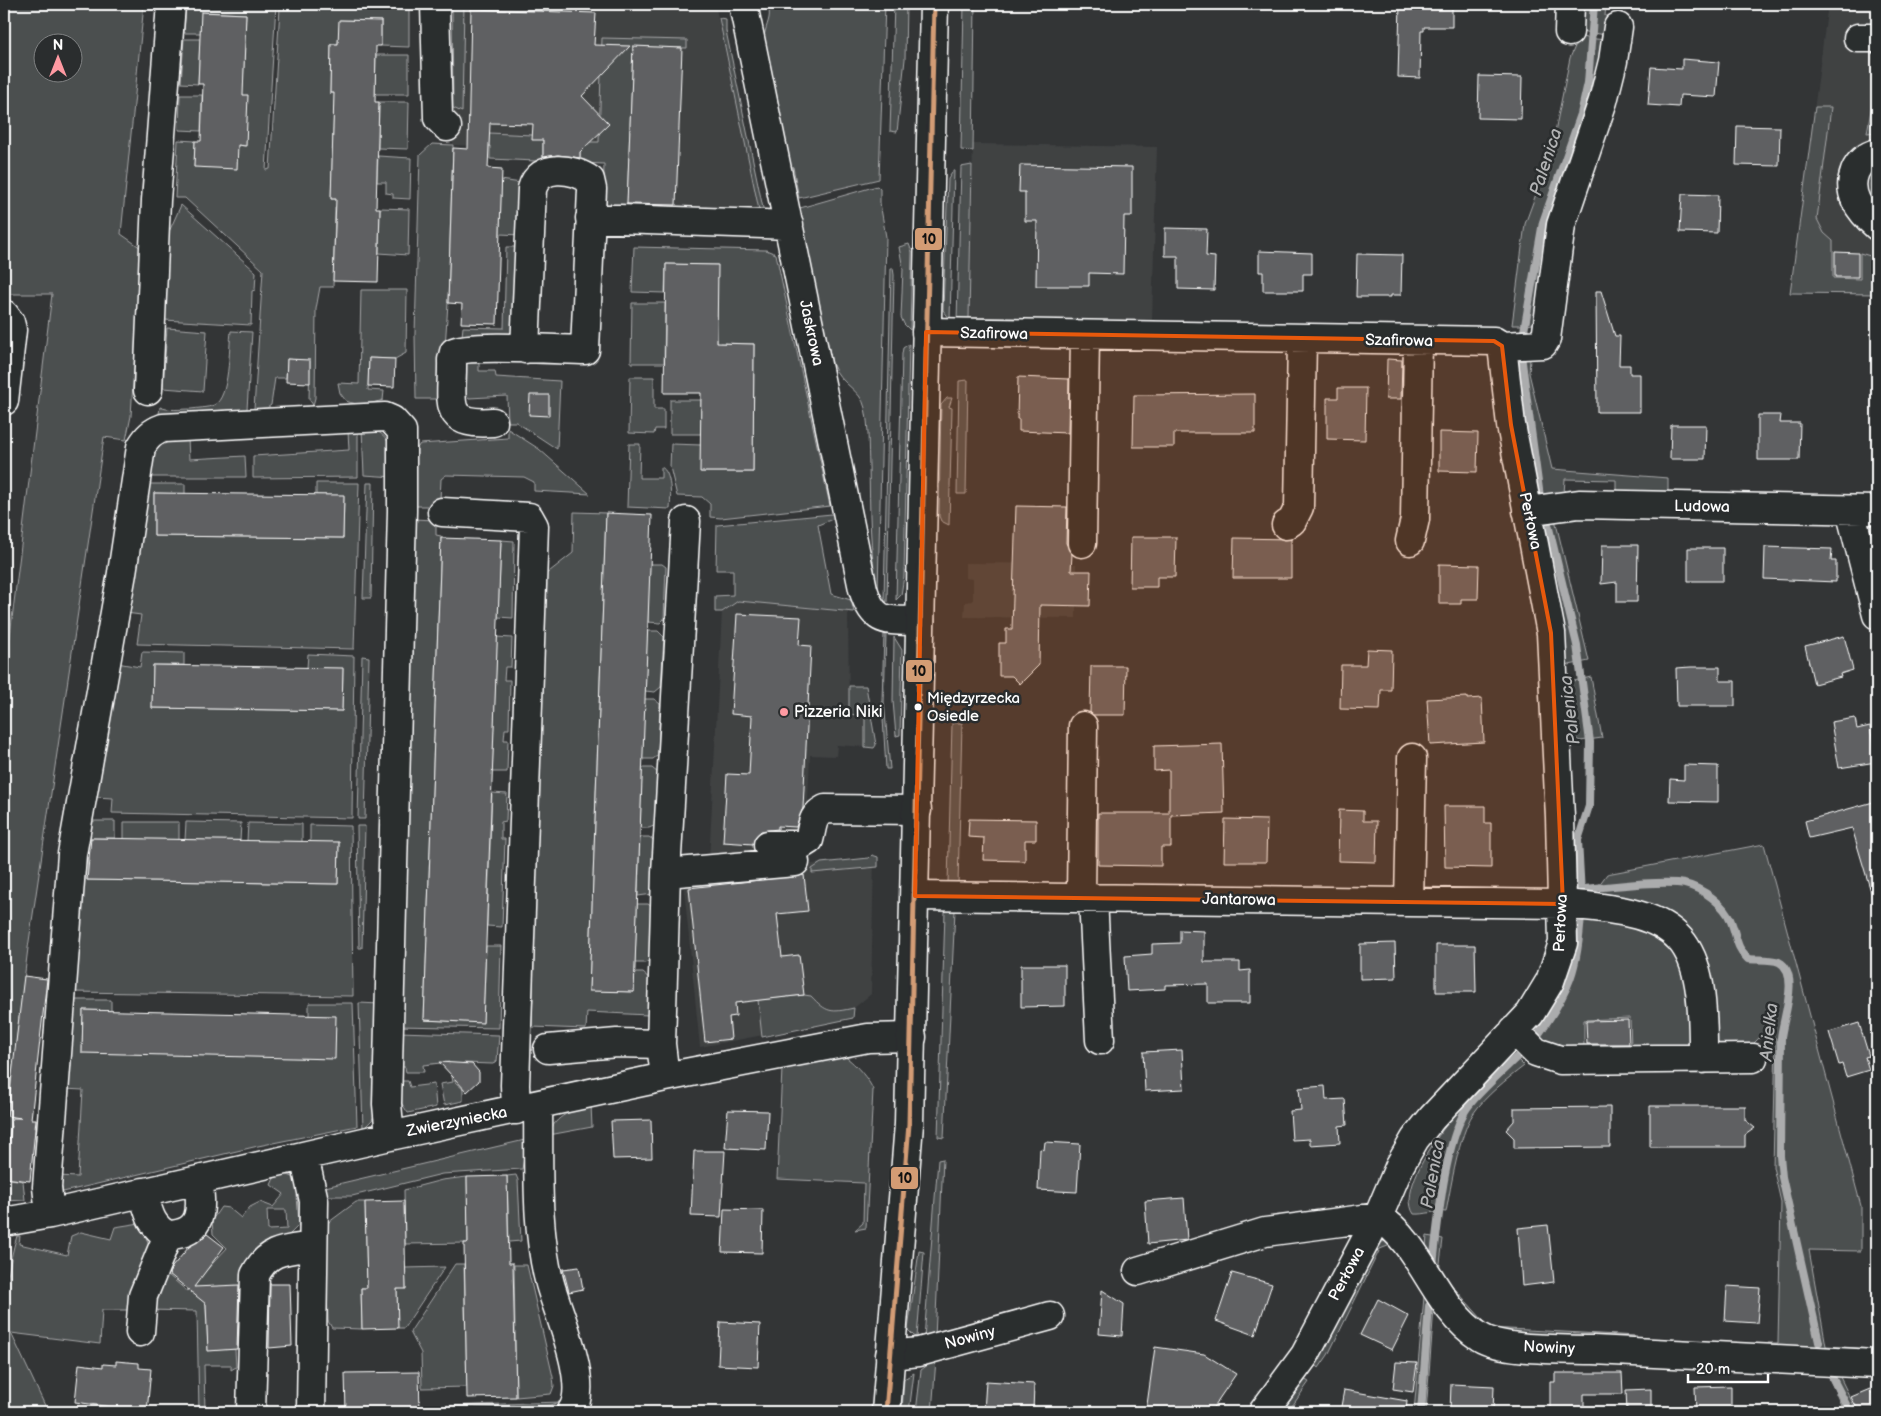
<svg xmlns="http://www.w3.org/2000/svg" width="1881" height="1416" viewBox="0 0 1881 1416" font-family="'Balsamiq Sans',sans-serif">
<rect width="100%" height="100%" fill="#333536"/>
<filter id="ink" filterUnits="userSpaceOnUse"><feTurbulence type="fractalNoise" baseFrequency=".02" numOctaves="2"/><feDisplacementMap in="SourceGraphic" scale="10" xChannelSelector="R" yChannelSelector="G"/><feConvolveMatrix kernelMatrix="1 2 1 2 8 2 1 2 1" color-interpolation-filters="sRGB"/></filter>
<g filter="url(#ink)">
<path fill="#404243" d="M452 4H715L759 211 627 206 629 162 598 164 490 159V146L453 145Z
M1828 4H1877V294L1790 293Z
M973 144 1157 147 1152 320 969 318Z
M965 563 1076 564V618L964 617 965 602 973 601V579L965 578Z
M737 601 848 612 849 714 866 715 865 747 837 745 836 756 810 755 805 865 874 857 871 994 854 1008 853 1018 700 1047 684 888V863L709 862 722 612Z"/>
<path fill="#4c4f50" stroke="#a6a7a8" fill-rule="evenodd" d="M4 4H144L121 234 141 248 131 416 126 440 104 437 28 948 7 1116 12 1117 5 1178 23 1181 25 1200 4 1201V684L52 294H4ZM42 42H72V72H42Z
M188 4H276L266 170 270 169 280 8H409V47L381 46V21L340 20 338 44H331L330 93H341L334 101 331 199H342V207H335L333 287H320L316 309 315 398 313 405 309 399 310 361 287 359 286 378H275L271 405 267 408 254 409 263 270 185 198H175L178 140 195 141 194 167 238 145 245 146 238 95 243 87 246 14 202 12 201 33H184L186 6Z
M452 4H464L462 112 453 108Z
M767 4H885L879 179 799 198 793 167 787 165 764 50C764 44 763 37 765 32 768 20 772 16 767 4Z
M894 4H906L905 59 897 132 890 131Z
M964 4H975L973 151 961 150Z
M1577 4H1606L1605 16H1609L1606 35 1580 31Z
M719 18 726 19V31L764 213 612 211 603 204 604 164 490 159V146H469L489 133 532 135 543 140V158H580V152L590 142H599L602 38 687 40V48L633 47 627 206 759 210Z
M1579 37 1605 40 1536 323 1528 325H1512L1525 224 1550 156 1570 58Z
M184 39H200L198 84 181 83Z
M376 55H409V94H375Z
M1874 93H1877V132L1867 133Z
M180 95H202L201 131 179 130Z
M379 102H409L408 149 378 148Z
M1815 107H1831L1817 219 1824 233 1833 241V278L1860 279V253L1877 258V294L1790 293Z
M432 144 453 145 448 303 442 392 438 399H416L415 334 420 155Z
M378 156 411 158 410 199 393 198V194L386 193V182H377Z
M972 165 969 318H1015L1011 321 957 322 961 167Z
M954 170 950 319 943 310 948 179Z
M1877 171V204C1870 192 1866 181 1877 171Z
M501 180 521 183V235L500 234Z
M877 186 880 189V203L886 237 878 592C869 550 870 508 869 466 868 447 869 426 865 408 861 389 840 385 832 363L799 214 800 208Z
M181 205 256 272 255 290 252 291 251 325 164 320 168 234Z
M380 208 409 209 408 255 379 253Z
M909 244 912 252 910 330 904 324 901 317 903 269 899 247Z
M506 247H520L513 332 507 337 462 336 463 327 504 328Z
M634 247 766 250 776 254 830 506 721 518 710 517V504L702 497 677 496 670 467 671 444 701 445V472H753L754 344 721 343 717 350V265L666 264 665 293 632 292Z
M891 268H893L894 275 887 602 884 600Z
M361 290H407L406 353 395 359 369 358 368 390 384 391 383 400C371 404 358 406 346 401L340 393 338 383 359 384Z
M632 303H665L664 363H631Z
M167 328 207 331 203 391 163 388Z
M231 331 252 332 247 409 159 414 160 407C168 411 181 409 191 409 197 408 208 408 214 405 230 398 229 347 231 331Z
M909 344 904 576 901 595 896 600 902 354 903 348Z
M1517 357 1530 359 1529 373 1552 469 1668 478V496L1616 495V480L1565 479 1564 494 1536 497 1521 424Z
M479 358V371H495L496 377 560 381 557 449 516 422H508L507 396 469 398 465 393 463 365 468 360Z
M630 377H654V409H664V429H655L654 434 629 433Z
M968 380 966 494H957L959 381Z
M947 398H952L949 407 952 408 949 525 941 521 939 516 941 405Z
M670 400H701V434H670Z
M362 429C394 429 390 452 394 477L364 475Z
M508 429 539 449 590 494 534 491V482L524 477 446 475 441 479 440 500 436 506H412L415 451 420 444 508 438Z
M358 430V477L253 478V456L349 450 348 431Z
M188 439 189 459 245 456 246 477H144C151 447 157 442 188 439Z
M629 444H640L639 478H661V467C672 472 671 498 670 509L627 507Z
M316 483H359L354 649 137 644 141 615 126 613 148 484H185V494L154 493V536L343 538 344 496 316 495Z
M367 483H373L371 598H363Z
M574 512 606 513 589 990 634 992V973H643L650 979 648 1015 587 1012 586 1029 532 1027 545 575 573 553Z
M832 514 835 518 818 525 831 594 851 600 854 612 738 601 722 612H715V596L733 595V570H716L717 525Z
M412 519 436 520V535L441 536 424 1020 483 1022 486 946H501L499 1028 398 1026Z
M1555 519 1589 661 1569 665C1561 658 1562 641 1566 632L1542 529 1545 521Z
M501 540 514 541 513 618 498 617Z
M649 564H662L666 567 664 619 660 623 648 622Z
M647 631H658L664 637 661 687 655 692 645 691Z
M884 634H886L884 702 890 769H886L882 701Z
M497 637 512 638 511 667H505L504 680H510L509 729H505L504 740H508L507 772H492Z
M894 637 902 650 900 735 896 736 893 701Z
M142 652 184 653V665H153L152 708 342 711 343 669 307 668 308 654 354 656 352 818 112 813 113 798 94 797 117 663 140 667Z
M362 656 369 657 365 819H358Z
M1591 677 1602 738 1580 741 1576 739 1574 733 1569 684 1574 681Z
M849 686H866L876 745 874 748 865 747V716L849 714Z
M644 699H654L660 704 658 755 653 759H642Z
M952 723H962L958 885 948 884Z
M642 768H652L658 773 656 825 649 828H640Z
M492 793 507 794 506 821 501 822V839H505L502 927 487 926Z
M87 821H115V838H88L87 880 338 884 339 843 310 842V825L351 826 353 996 71 992Z
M124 822H179V840L124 839Z
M186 822 241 823 240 841 185 840Z
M248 823 302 824V842L247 841Z
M357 826H365L362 948H359Z
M640 837H649L655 841 653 894 638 896Z
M1764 844 1861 1206V1251L1809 1250 1826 1346 1873 1349 1872 1354 1768 1347V1343H1778L1781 1202 1773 1167 1776 1038H1759L1751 1046H1721L1714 1040 1689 969 1690 1046 1631 1048 1630 1018 1584 1020V1050L1549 1046 1529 1027 1573 928 1592 915 1593 893 1607 874Z
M872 855 878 857V867L812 873V869L821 863 869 858Z
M637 904H648L652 907 650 960 645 963H635Z
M948 908 955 910 944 1138 938 1137 945 912Z
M804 995 811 996C827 1013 831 1013 854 1008L853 1018 762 1037 758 1000Z
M70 1000H111V1011L83 1010 82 1053 309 1016V1003H353L357 1126 258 1146 63 1192 60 1187 58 1176 78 1177 83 1090 64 1089Z
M359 1003 380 1004 376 1111 372 1120 363 1129Z
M398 1032 499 1035 497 1061 493 1064 463 1063 455 1070V1082L463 1089V1101L444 1105 440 1084 453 1082 449 1062 423 1065 424 1072H406L405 1067H398Z
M1508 1050 1524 1066C1506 1080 1486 1095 1473 1114 1459 1135 1451 1186 1446 1212 1434 1210 1426 1215 1414 1214 1390 1179 1484 1078 1508 1050Z
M843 1056C852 1059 871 1082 873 1090L866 1228 855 1230 863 1223 864 1183 777 1179 782 1069Z
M397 1081H408L410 1087 434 1084 436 1107 408 1113 398 1098Z
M591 1105 592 1127 549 1135C555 1114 573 1111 591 1105Z
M529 1139V1157L524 1158 522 1169 442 1174 352 1196H323L321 1188Z
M943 1159 935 1338H924L938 1160Z
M285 1174 293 1177 305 1192 297 1195 299 1225 285 1239 252 1255 244 1265 239 1293 205 1287 208 1350 235 1349 236 1367 231 1370V1365H204L205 1412H199L197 1311 146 1310 161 1269 187 1291 227 1248 213 1234 212 1220 221 1207 229 1208 241 1218 250 1207 260 1202 273 1207 284 1194 271 1185 274 1178ZM267 1210H286L287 1229 268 1230Z
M516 1175 518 1180 521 1241 509 1242 507 1176Z
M467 1177 468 1243 405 1244 404 1190 442 1180Z
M356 1202H365L367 1288H361L362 1329 332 1328 328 1321 325 1225Z
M140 1223 150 1247 137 1310H102L100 1344 11 1333 48 1412H4C4 1356 0 1289 17 1236H20L19 1244 67 1255 71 1236 81 1232 111 1239 115 1227Z
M1427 1236 1443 1239 1439 1271 1490 1328 1637 1336 1632 1340 1624 1343 1505 1336C1470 1329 1450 1293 1428 1267L1425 1257Z
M1389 1240 1393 1244 1380 1249 1328 1355 1319 1368 1311 1359 1373 1245Z
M919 1251 924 1252 917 1337 914 1336 908 1330Z
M455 1264H464L467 1387 422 1388 421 1353 410 1332Z
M514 1265H527L553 1377 554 1386 551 1394 516 1397Z
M445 1267 404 1328H397V1289L406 1288 405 1268Z
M1424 1297 1434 1308 1426 1412H1414Z
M936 1359 932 1412H916L921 1370Z
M914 1373 909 1412H902L904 1379Z
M1828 1375H1839L1857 1412H1844Z
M1298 1376 1309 1382 1288 1412H1272Z
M560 1402 551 1405 420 1412V1407Z"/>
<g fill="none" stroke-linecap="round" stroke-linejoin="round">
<path stroke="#abacad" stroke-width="8" d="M1524 331 1543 222 1581 114 1588 83 1594 4
M1521 355 1540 497
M1547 520 1577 645 1590 742 1589 806 1578 840 1581 894
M1581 889C1613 887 1646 881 1677 883 1696 884 1718 899 1728 915 1737 931 1734 946 1748 959 1757 960 1772 959 1779 962 1801 973 1782 1021 1781 1038L1780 1156 1782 1177 1819 1342
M1538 1035C1570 990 1578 969 1581 913
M1433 1265C1438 1222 1444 1148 1465 1111 1474 1095 1507 1067 1521 1053
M1833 1379 1850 1412
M1421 1412 1429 1306"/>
</g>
<path fill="#5f6162" stroke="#fff" d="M1400 4H1452V27H1424V31H1421L1420 78 1398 77Z
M471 9 596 13 594 45 630 46 582 96 609 124 580 152V158L558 155 543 157V140H532L533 124 490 123 488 168 502 169 497 324 461 323 462 304 448 303 453 148 468 149Z
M201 12 246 14 243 95H248L246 146 238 145 237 169 194 167 195 141H201L203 84H198Z
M339 20 381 21V46H376L375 102H379L376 208H380L378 282 333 281 336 199H331L334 93H330L331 44H338Z
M633 46 682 48 676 205 627 204Z
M1682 59 1719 62 1716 97 1680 95 1679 107 1648 105 1651 67 1682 69Z
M1479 76 1522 77 1521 119 1478 118Z
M1737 126 1780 127 1779 166 1736 165Z
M1020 165 1132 167V216H1124L1123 274 1089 273V286H1036L1037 221H1025V192H1019Z
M1682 194 1718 195 1717 233 1680 232Z
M1165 228 1207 229 1206 256 1215 257 1214 290 1178 289V256H1165Z
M1259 251 1312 253V274H1303V291H1263V272H1259Z
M1835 252 1858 253V277H1835Z
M1357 254 1402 255 1401 295H1391V297H1356Z
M666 264 718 265 717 343 754 344 753 472H700L701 393H664Z
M1596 291H1601L1615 336H1620L1619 365H1630V374H1640V412H1597Z
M369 358 395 359 394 387 368 386Z
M287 359 310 360V383L286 382Z
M1387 359 1402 360 1401 399H1386Z
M1018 377 1069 379 1068 433 1019 431V419H1017Z
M1338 388H1366L1365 440 1327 439V398H1338Z
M1255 394V433H1174V447H1133L1134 395Z
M530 395H549V416L529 415Z
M1758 415H1781L1780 423H1800L1799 460H1758Z
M1671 425H1706L1705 459H1670Z
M1439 432 1478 433 1477 472 1439 471Z
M154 493 344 495 343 538 154 536Z
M1016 506 1067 507 1066 543 1072 554 1071 571H1091L1090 606 1040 605 1039 665 1020 684 1012 676H999V643H1006V629H1012Z
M606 513 652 515 634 992 589 991Z
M1131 537H1176L1175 577H1157V587H1130Z
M441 538 501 540 483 1023 424 1020Z
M1234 538 1291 539V578H1233Z
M1602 545H1638L1637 602H1617V582L1601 584Z
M1765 547 1832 549 1831 561H1836V582L1764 579Z
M1688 548H1723V581H1688Z
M1439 564 1479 565 1478 599H1461V604H1439Z
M737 614 801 617 799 645 811 646 803 808 796 827 778 826V829L761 831 755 837 753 844 723 842 727 774 749 775 752 716 731 714Z
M1844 636 1853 670 1840 674 1841 677 1814 684 1805 646Z
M1367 649 1392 650 1391 690H1381L1380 710 1340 709 1341 665H1366Z
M153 665 343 668 342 711 152 708Z
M1091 666H1126L1125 715H1093L1090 712Z
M1691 667H1720V681H1735V706H1677L1676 668Z
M1467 697V699L1482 698 1484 742 1430 745 1427 699Z
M1855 718 1857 729 1870 726 1876 762 1839 768 1831 722Z
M1222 744 1224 813 1171 815V847H1161V866L1098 865V813H1169V770L1154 771V746Z
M1684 765 1718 766V802L1669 801 1670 779 1684 780Z
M1877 801V894L1872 895 1852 828 1809 838 1805 821Z
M1444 806H1485V823H1491V868L1445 867Z
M1339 810 1363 811V821H1377L1376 862 1338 861Z
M969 819 1036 820V840H1025V861L983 860 984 838 968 837Z
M1225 819 1267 820 1266 862H1224Z
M91 838 339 842 338 884 87 880Z
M804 875 808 911 777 914 782 957 799 955 804 995 735 1003 736 1016 729 1017 731 1039 705 1042 689 888Z
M1180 930 1204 931V962H1240V971L1250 970V1003H1208V984L1165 985V989L1127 991 1125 956 1152 954V944L1180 943Z
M1395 943 1396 978 1360 979V944Z
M1436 945H1475L1476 992H1436Z
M1021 965H1065V1006L1021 1007Z
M24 976 47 979 31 1119H36L30 1181 4 1178 12 1118H21L7 1116Z
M83 1010 336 1016 335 1059 82 1053Z
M1628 1020 1629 1044H1587L1586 1021Z
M1859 1023 1869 1056 1865 1057 1869 1070 1846 1077 1842 1064 1839 1065 1829 1032Z
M1182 1050 1184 1089 1145 1091 1143 1052Z
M439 1062 472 1064 479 1072V1081L467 1092Z
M1325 1086 1326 1100 1345 1099 1347 1125 1339 1126 1340 1143 1310 1145V1139L1292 1140 1290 1111 1301 1110 1299 1088Z
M1650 1106H1745V1120L1755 1128 1745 1135V1147H1650Z
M1610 1107V1147L1514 1148V1138L1506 1130 1514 1121V1108Z
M728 1110 768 1111 766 1150 725 1148Z
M651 1120 652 1158 613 1159 611 1121Z
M1045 1142 1080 1144 1077 1192 1038 1190 1040 1149 1044 1150Z
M694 1151H725L721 1217 691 1216Z
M507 1176 509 1263H513L516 1397 467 1398 464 1243H468L467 1177Z
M1184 1198 1187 1240 1148 1244 1145 1201Z
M404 1201 406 1289H397L398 1328 362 1329 361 1288H367L365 1202Z
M724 1209 763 1210 762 1253 722 1252Z
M1548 1225 1554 1282 1522 1286 1518 1228Z
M207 1234 224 1247 194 1287 239 1285 237 1349 208 1351 206 1304 169 1274 172 1267 189 1247Z
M579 1267 583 1289 569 1292 563 1269Z
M1232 1273 1272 1284 1255 1335 1216 1321Z
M270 1284H290L292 1346 269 1348Z
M1727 1286 1760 1288 1757 1323 1725 1321Z
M1102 1290 1124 1304 1122 1336 1099 1334Z
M1378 1299 1409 1316 1392 1350 1360 1335Z
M720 1322 760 1324 758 1367 718 1365Z
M1155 1347 1204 1354 1236 1374 1210 1412H1146Z
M116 1361 139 1363V1368L151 1369 147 1412 75 1402 79 1364 103 1367V1364L116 1365Z
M1396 1362 1417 1363 1413 1392 1393 1389Z
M419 1372 420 1412H346L345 1373Z
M1555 1373H1622L1623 1394H1584V1412H1550V1382H1555Z
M986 1381 1034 1384 1033 1412H984Z
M1451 1384 1494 1386 1493 1412H1450Z
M1731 1386V1412H1696L1695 1387Z
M1651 1389V1412H1627L1626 1390Z
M1870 1389 1877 1407 1866 1412H1859L1851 1397Z
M1344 1390 1407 1401 1406 1412H1340Z"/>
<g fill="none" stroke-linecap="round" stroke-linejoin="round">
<g stroke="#fff" stroke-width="31">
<path id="minor" d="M435 4 438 118 447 127
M743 4 863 589C874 625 887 620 920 621
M1569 32 1570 4
M1858 38H1877
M1877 153C1855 158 1847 182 1856 201 1861 211 1869 219 1877 226
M590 218 789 225
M4 314 10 322 12 330 4 401
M926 332 1494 341 1502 346 1543 344 1546 339 1561 225 1603 101 1613 61 1618 27
M148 390 156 200 171 4
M493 422C440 426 453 401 452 360L454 352C468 344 563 350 585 350L592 189 590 180C573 168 539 163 532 189L525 349
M1850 510 1877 615
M1527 511 1579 504 1877 510
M442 512 529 517 534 526 515 1085 516 1110
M1286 525 1292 521 1299 507 1302 340
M1410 541 1415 519 1418 341
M1082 543 1085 336
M768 845H801L809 840C813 826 811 816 825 809L917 810
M666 873 795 862
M915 896 1563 904C1687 913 1704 937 1703 1059
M1081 898 1083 726
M1093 898 1100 1040
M1409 902 1412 758
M1514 1030 1536 1052 1560 1060 1753 1058
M548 1049 617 1043 661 1044
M665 1077 661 1044 666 873 686 521
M538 1105C539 1163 535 1229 550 1284 558 1313 591 1386 571 1412
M304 1156 314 1201 311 1412
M50 1214 47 1187 72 854 122 573 141 447C147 437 152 432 163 428L385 417 392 420 402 431V511L387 1104 390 1136
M4 1222 50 1214 390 1136 665 1077 868 1038 912 1037
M168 1235C204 1234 202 1208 198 1180
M1138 1271 1265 1232 1378 1217C1421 1242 1435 1309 1480 1337 1502 1351 1565 1349 1593 1350 1687 1355 1782 1360 1877 1364
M140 1332 143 1296 168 1235C150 1227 148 1209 143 1192
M890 1355 919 1352 1050 1316
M251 1412 255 1275C268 1249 286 1250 313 1246
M1263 1412 1305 1355 1378 1217 1400 1165 1415 1139 1432 1118 1530 1014 1550 981 1563 943 1560 817 1551 633 1511 425 1502 346"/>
</g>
<g stroke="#fff" stroke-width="31">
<path id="major" d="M886 1412 909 1124 934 4"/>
</g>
<use href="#minor" stroke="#2a2d2e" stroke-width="28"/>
<use href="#major" stroke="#2a2d2e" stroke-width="28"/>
<g stroke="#2a2d2e" stroke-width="9">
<path id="bus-1" d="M886 1412 909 1124 934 4"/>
</g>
<use href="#bus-1" stroke="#d39c74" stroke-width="5"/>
</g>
</g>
<path fill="#e8590c" fill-opacity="0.2" stroke="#e8590c" stroke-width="4" stroke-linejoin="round" d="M926 332 1494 341 1502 346 1511 425 1551 633 1563 904 915 896Z"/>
<circle fill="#fff" stroke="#2a2d2e" stroke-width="2" cx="918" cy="707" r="4.5"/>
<circle fill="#ff9aa2" stroke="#2a2d2e" stroke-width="2" cx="784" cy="712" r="5"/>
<g text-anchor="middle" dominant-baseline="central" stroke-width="5" stroke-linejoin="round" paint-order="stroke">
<g font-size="15" fill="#fff" stroke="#2a2d2e" text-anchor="start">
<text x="927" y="698">Międzyrzecka<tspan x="927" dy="18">Osiedle</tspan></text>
</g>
<g font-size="16" fill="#fff" stroke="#2a2d2e">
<text transform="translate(811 333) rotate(78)">Jaskrowa</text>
<text transform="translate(994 334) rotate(1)">Szafirowa</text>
<text transform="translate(1399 341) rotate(1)">Szafirowa</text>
<text transform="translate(1702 507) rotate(1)">Ludowa</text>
<text transform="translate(1530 521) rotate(78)">Perłowa</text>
<text transform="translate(1239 900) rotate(1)">Jantarowa</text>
<text transform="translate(1561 923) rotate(-87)">Perłowa</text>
<text transform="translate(457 1122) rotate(-11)">Zwierzyniecka</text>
<text transform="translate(1347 1274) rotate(-62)">Perłowa</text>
<text transform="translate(970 1338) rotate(-15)">Nowiny</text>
<text transform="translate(1549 1348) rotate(3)">Nowiny</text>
</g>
<g font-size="16" fill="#fff" stroke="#2a2d2e" text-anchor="start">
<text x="794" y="712">Pizzeria Niki</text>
</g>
<g font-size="18" font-style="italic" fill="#b2b3b4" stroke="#2a2d2e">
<text transform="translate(1546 162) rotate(-72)">Palenica</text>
<text transform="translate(1570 710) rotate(-97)">Palenica</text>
<text transform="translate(1769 1032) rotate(-84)">Anielka</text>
<text transform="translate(1433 1174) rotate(-80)">Palenica</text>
</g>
</g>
<g stroke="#2a2d2e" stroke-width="2">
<rect x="914" y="227" width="29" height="24" rx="5" fill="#d39c74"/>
<rect x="905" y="659" width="28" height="24" rx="5" fill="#d39c74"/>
<rect x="890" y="1166" width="29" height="24" rx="5" fill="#d39c74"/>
</g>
<g font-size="14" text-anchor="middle" font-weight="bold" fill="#111">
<text x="929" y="244">10</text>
<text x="919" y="676">10</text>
<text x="905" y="1183">10</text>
</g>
<rect width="1881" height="1416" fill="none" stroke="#2a2d2e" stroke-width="20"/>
<rect x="10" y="10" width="1861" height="1396" fill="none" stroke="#fff" stroke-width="2" filter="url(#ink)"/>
<g transform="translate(58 58)"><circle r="24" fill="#2a2d2e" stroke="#7f8182"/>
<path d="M0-4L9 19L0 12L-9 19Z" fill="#ff9aa2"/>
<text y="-8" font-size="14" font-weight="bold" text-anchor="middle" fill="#ffffff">N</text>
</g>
<path d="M1688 1374v8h80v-8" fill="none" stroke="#ffffff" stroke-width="2.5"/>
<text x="1696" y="1374" font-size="15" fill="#ffffff" stroke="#2a2d2e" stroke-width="4" paint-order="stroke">20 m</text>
</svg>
